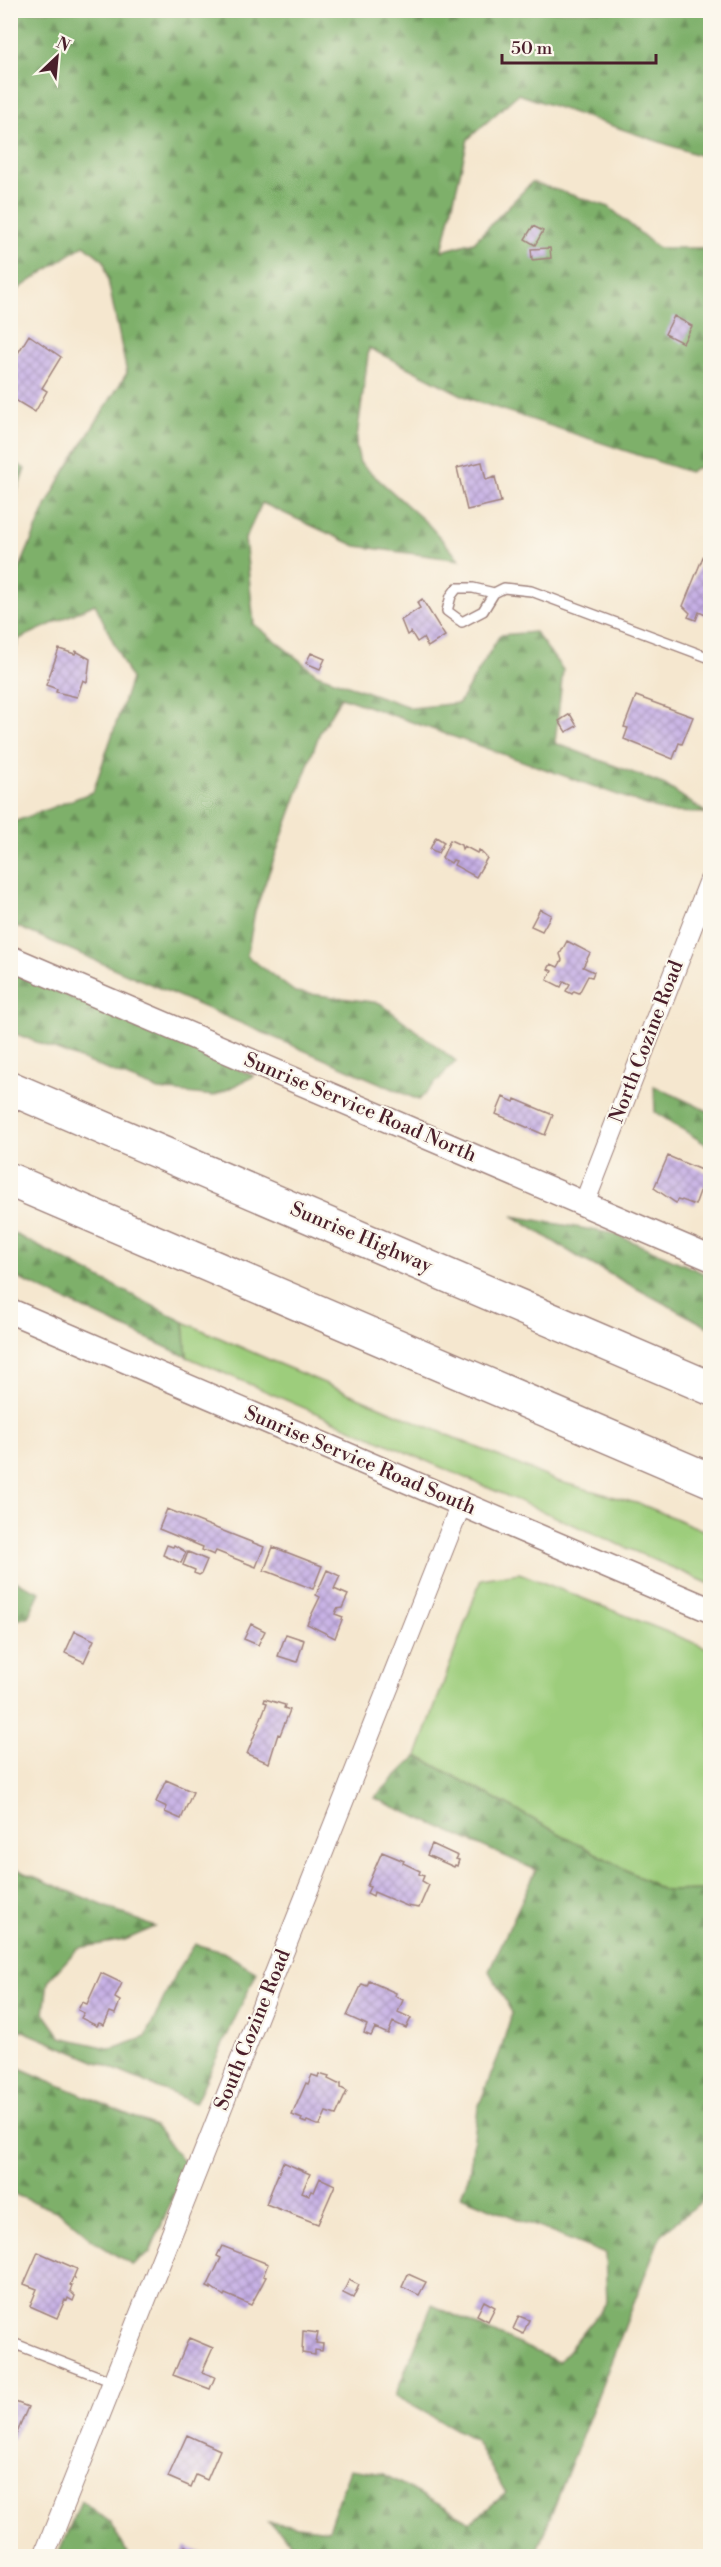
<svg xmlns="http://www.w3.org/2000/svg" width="721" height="2567" viewBox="0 0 721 2567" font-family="'Libre Bodoni',serif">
<defs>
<pattern id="forest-firs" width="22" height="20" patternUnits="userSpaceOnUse" patternTransform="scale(1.5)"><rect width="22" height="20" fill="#7eb06b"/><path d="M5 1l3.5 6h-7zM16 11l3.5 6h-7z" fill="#698f58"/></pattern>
<pattern id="building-cross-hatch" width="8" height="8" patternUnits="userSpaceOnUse" patternTransform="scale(1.5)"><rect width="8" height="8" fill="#c5aee5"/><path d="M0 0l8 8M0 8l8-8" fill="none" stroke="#a28dba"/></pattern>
</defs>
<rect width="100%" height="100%" fill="#fbf7ec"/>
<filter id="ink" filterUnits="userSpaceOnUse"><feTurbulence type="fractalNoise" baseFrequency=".0167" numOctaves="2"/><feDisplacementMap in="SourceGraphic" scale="12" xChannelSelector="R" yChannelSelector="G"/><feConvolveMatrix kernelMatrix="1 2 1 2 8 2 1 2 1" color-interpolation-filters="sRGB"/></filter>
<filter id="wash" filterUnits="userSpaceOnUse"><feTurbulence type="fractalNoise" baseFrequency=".008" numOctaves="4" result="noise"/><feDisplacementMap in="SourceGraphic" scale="24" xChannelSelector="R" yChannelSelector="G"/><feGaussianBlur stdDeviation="1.35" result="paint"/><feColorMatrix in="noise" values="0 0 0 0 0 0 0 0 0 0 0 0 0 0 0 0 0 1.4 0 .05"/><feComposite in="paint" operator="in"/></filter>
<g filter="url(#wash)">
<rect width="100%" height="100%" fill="#f5e7cf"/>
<path fill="#9dcd7b" stroke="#747653" stroke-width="1.5" d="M184 1322 279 1364 557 1481 643 1505 710 1533V1584L187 1357Z
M519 1573 710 1649V1890L665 1891 417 1756 481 1579Z"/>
<path fill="url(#forest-firs)" stroke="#64684b" stroke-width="1.5" d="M11 11H710V159L518 94 468 139 442 251 474 242 532 182 609 207 658 248H710V463L689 472 470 399 369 348 356 445 360 463 428 524 460 560 356 546 262 503 245 539 254 624 317 674 412 708 459 703 500 635 535 632 563 670 555 743 665 785 706 813 666 812 341 697 320 732 255 911 247 956 295 992 380 1003 456 1061 419 1100 11 924V823L93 792 131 679 95 604 19 639 11 662V589L46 506 62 476 127 373 104 261 84 245 11 294Z
M11 459 25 469 11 508Z
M10 971 254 1076 214 1096 159 1090 11 1032Z
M654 1086 710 1112V1147L655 1112Z
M513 1216 615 1234 710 1276V1328L580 1258Z
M11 1232 184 1322 187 1357 11 1275Z
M11 1579 40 1592 28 1617 11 1621Z
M417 1756 665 1891 710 1890V2177L703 2200 661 2234 535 2556H307L268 2522 328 2530 350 2469 383 2474 471 2522 506 2493 475 2440 395 2396 432 2305 559 2362 607 2302 605 2254 461 2196 469 2175 478 2108 500 2052 512 2013 489 1971 536 1870 374 1798Z
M11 1867 155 1927 125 1940 78 1948 48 1981 44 2013 61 2037 112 2049 146 2037 174 1976 195 1944 223 1952 257 1972 195 2103 11 2026Z
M10 2064 155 2126 186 2165 150 2253 132 2265 95 2242 61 2213 11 2193Z
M81 2501 110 2522 129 2556H57Z"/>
<g id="blocks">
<path fill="url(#building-cross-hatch)" d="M533 226 543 231 535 245 525 239Z
M550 248 551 258 532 260 531 249Z
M674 316 692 326 683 343 665 334Z
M29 335 61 357 42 388 47 391 35 412 10 397V366Z
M482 462 486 480 495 477 501 502 467 510 457 468Z
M707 547 710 549V617L699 612 696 620 688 617 690 613 683 606Z
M422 599 445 636 428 647 423 638 417 642 411 632 407 635 401 620 420 608 417 603Z
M59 649 75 654 76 651 90 659 87 682 83 680 77 697 56 692 57 689 46 685Z
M311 653 325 659 320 669 306 663Z
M636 696 693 717 682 744 679 743 673 759 624 739 628 728 624 727Z
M570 714 577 726 566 732 559 721Z
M436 837 444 842 438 853 430 849Z
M450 840 461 845 462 849 464 846 477 853 479 850 487 858 476 877 454 865 456 861 453 860 451 863 442 858Z
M540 909 551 915 542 931 531 926Z
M567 941 590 953 583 967 594 972 592 977 588 976 579 993 574 991 572 994 566 991 570 984 564 981 561 987 547 980 552 971 548 969 551 964 558 967 562 960 560 954Z
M503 1097 514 1102 515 1099 553 1115 545 1135 496 1114Z
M668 1156 708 1173 705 1181 708 1182 706 1187 702 1186 695 1205 682 1200 681 1201 677 1200 676 1203 654 1188Z
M167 1509 264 1547 256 1567 216 1551 214 1555 202 1550 203 1547 159 1529Z
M167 1545 173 1547 174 1545 186 1552 181 1563 163 1555Z
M273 1547 322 1566 313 1589 264 1570Z
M188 1552 207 1560 201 1574 199 1575 194 1573 195 1570 183 1565Z
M327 1570 340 1576 334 1589 348 1595 342 1608 337 1609 335 1614 343 1617 335 1638 307 1624 320 1597 316 1595Z
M251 1624 265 1631 258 1645 244 1639Z
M75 1631 94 1640 84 1662 65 1653Z
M286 1634 304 1640 297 1662 278 1656Z
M265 1699 285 1705 284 1708 290 1710 280 1735 278 1734 269 1763 247 1754 267 1703 264 1702Z
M166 1780 193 1792 181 1819 165 1812 167 1807 156 1802Z
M432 1844 458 1856 456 1859 459 1860 457 1866 455 1865 454 1867 427 1855Z
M382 1852 404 1861 403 1863 420 1871 419 1874 424 1876 422 1881 429 1885 419 1908 407 1906 374 1892 373 1896 367 1893 370 1887 367 1886Z
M101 1973 122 1983 115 1998 120 2001 115 2014 110 2012 104 2025 99 2023 97 2026 81 2018 84 2013 78 2010 82 2002 87 2004Z
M369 1981 396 1993 395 1996 403 2000 398 2012 411 2018 406 2028 393 2022 388 2034 375 2028 371 2036 364 2033 367 2025 347 2016 362 1984 367 1986Z
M319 2074 329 2077 328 2079 338 2084 341 2083V2088L347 2091 336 2115 326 2112 320 2125H317L307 2121 306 2123 301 2121 302 2119 292 2115 306 2083 308 2084 312 2075 318 2077Z
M283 2162 310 2174 302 2192 309 2195 311 2191 314 2192 320 2178 335 2185 318 2224 266 2204Z
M222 2246 268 2264 263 2276 266 2277 251 2305 225 2294 224 2296 211 2287V2289L207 2287 221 2258 217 2256Z
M38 2252 77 2269 74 2276 75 2279 73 2278 70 2285 72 2286 70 2291 75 2296 73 2301 68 2298 67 2301 65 2300 57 2318 30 2306 37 2289 24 2284Z
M408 2274 426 2282 419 2295 402 2287Z
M349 2280 359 2285 353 2298 343 2293Z
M484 2301 495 2307 488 2321 477 2315Z
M519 2316 529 2320 523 2334 513 2329Z
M303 2331 318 2333 316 2343 323 2344 322 2351 315 2350V2355L302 2353Z
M189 2338 213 2348 202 2372 215 2377 210 2389 173 2375Z
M10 2400 28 2407 14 2440 10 2439Z
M187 2435 220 2450 207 2480 196 2475 191 2487 168 2477Z
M185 2546 210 2556H181Z"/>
</g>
</g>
<g filter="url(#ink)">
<use href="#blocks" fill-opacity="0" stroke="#a0837d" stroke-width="1.5"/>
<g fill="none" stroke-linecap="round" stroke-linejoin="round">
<g stroke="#a0837d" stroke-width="12">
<path id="service" d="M494 593 473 588H457L451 596 447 611 462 622 483 611 494 593 504 588 531 591 710 658
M10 2342 113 2382"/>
</g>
<g stroke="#a0837d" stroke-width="22">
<path id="minor" d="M584 1204 710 880
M44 2556 461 1504"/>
</g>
<g stroke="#a0837d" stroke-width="27">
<path id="tertiary" d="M10 958 710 1258
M10 1311 710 1610"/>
</g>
<g stroke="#a0837d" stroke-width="36">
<path id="motorway" d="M10 1088 710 1388
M10 1180 710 1480"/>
</g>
<use href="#service" stroke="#fff" stroke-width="9"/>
<use href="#minor" stroke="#fff" stroke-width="20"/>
<use href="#tertiary" stroke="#fff" stroke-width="24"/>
<use href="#motorway" stroke="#fff" stroke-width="33"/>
</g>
</g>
<g text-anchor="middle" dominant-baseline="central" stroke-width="4.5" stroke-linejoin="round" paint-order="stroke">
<g font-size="20" fill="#4a1f2b" stroke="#fbf7ec">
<text transform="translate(647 1042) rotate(-69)">North Cozine Road</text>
<text transform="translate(360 1108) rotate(23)">Sunrise Service Road North</text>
<text transform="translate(361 1238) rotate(23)">Sunrise Highway</text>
<text transform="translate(360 1461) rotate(23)">Sunrise Service Road South</text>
<text transform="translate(253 2030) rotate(-68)">South Cozine Road</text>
</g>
</g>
<rect width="721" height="2567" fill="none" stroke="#fbf7ec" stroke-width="36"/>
<g transform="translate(57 57) rotate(26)" stroke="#fbf7ec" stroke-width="4.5" paint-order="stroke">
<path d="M0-4.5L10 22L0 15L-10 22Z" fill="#4a1f2b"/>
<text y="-9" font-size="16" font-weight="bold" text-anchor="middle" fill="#4a1f2b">N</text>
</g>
<path d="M502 54v9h154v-9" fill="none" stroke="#4a1f2b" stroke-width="3"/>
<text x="511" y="54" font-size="18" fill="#4a1f2b" stroke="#fbf7ec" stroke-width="4.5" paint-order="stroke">50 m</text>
</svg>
